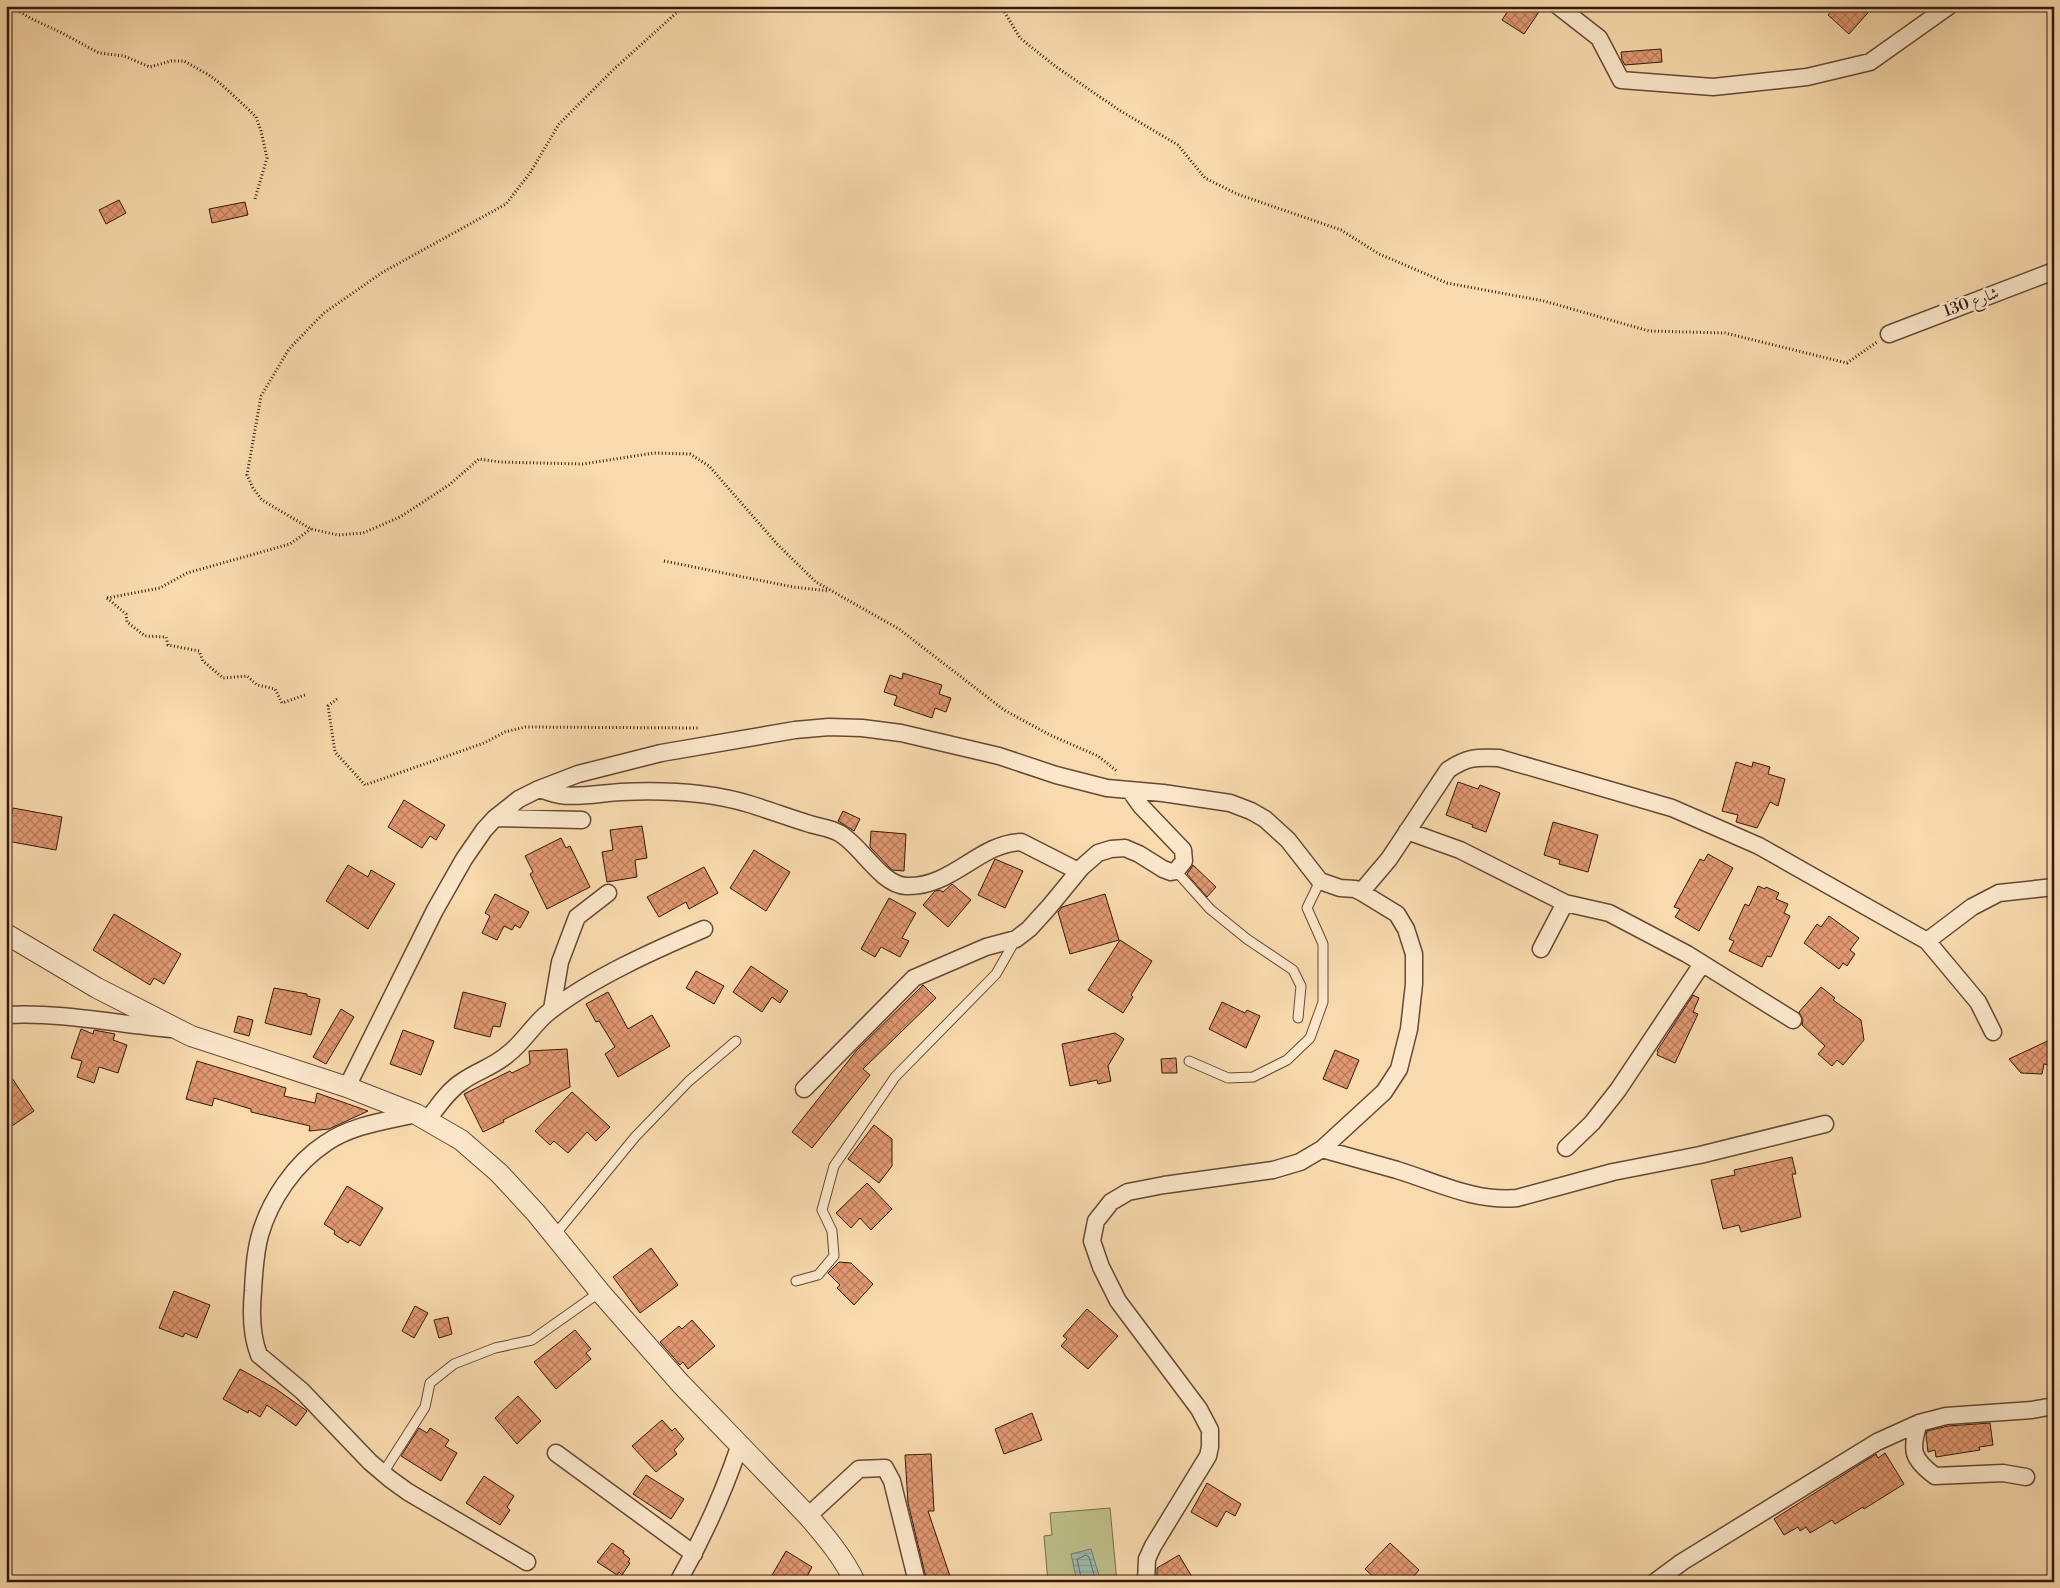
<svg xmlns="http://www.w3.org/2000/svg" width="2060" height="1588" viewBox="0 0 2060 1588" font-family="'Libre Bodoni',Amiri,serif">
<defs>
<pattern id="water-rules" width="6" height="5" patternUnits="userSpaceOnUse" patternTransform="scale(1.25)"><rect width="6" height="5" fill="#9dbaad"/><path d="M0 2.5h6" fill="none" stroke="#889f94"/></pattern>
<pattern id="building-cross-hatch" width="8" height="8" patternUnits="userSpaceOnUse" patternTransform="scale(1.25)"><rect width="8" height="8" fill="#e19871"/><path d="M0 0l8 8M0 8l8-8" fill="none" stroke="#b77b5b"/></pattern>
</defs>
<rect width="100%" height="100%" fill="#f8daad"/>
<filter id="stains"><feTurbulence type="fractalNoise" baseFrequency=".004" numOctaves="4"/><feColorMatrix values="0 0 0 0 .2 0 0 0 0 .09 0 0 0 0 .02 0 0 0 .5 -.17"/></filter>
<radialGradient id="worn" r=".72"><stop offset=".6" stop-color="#630" stop-opacity="0"/><stop offset="1" stop-color="#630" stop-opacity=".3"/></radialGradient>
<path fill="#bebf89" stroke="#796c4c" d="M1110 1508 1117 1582H1048L1044 1536 1052 1535 1050 1513Z"/>
<path fill="url(#water-rules)" stroke="#73796d" d="M1091 1549 1101 1582H1077L1071 1554Z"/>
<g fill="none" stroke-linecap="round" stroke-linejoin="round">
<path stroke="#68695e" stroke-width="1" d="M1082 1582 1077 1559 1086 1555 1089 1557 1096 1582"/>
</g>
<path fill="url(#building-cross-hatch)" stroke="#34180e" d="M1511 6H1543L1524 34 1502 20Z
M1836 6H1874L1849 34 1828 15Z
M1661 49 1662 62 1625 65 1622 60 1621 52Z
M119 200 126 213 106 224 99 210Z
M245 202 248 215 212 223 209 209Z
M903 673 942 685 939 694 951 698 946 712 935 708 932 718 894 705 897 696 884 692 890 675 902 679Z
M1736 762 1752 767 1753 762 1770 767 1768 774 1785 779 1778 806 1770 802 1757 828 1736 822 1738 815 1722 811Z
M1458 782 1478 789 1480 785 1500 793 1486 832 1472 827 1473 825 1446 815Z
M404 800 445 825 436 840 430 836 422 848 388 827Z
M13 808 62 817 56 850 7 841Z
M843 811 860 819 854 831 838 821Z
M1553 822 1598 835 1588 872 1559 864 1560 860 1544 855Z
M642 826 647 858 635 860 637 877 607 882 602 852 613 850 610 830Z
M871 831 906 834 904 871 892 870 870 847Z
M561 838 566 848 570 846 590 887 547 909 530 874 533 872 525 856Z
M754 850 790 872 766 911 730 888Z
M1708 854 1733 868 1699 931 1675 917 1680 909 1674 907 1700 859 1704 861Z
M995 859 1023 871 1005 908 978 895Z
M348 865 368 877 371 870 395 884 368 929 326 901Z
M1193 865 1216 887 1207 897 1187 874Z
M704 867 718 893 689 909 686 902 659 917 647 897Z
M952 884 971 900 948 927 923 905 935 891 940 890 943 892Z
M1758 886 1765 889 1766 887 1779 893 1776 899 1788 904 1784 913 1790 916 1771 957 1767 956 1762 967 1729 951 1734 941 1729 939 1745 904 1749 906Z
M495 894 529 912 520 928 515 925 512 930 504 926 497 940 482 933 490 916 485 913Z
M1105 894 1119 940 1070 954 1058 912 1062 907Z
M889 898 916 913 902 938 909 941 900 957 881 947 875 957 861 949Z
M114 914 181 954 164 984 154 978 150 985 93 950Z
M1829 916 1859 938 1850 950 1855 954 1847 966 1843 963 1839 969 1804 943 1817 924 1821 927Z
M1120 940 1152 961 1131 995 1133 997 1123 1013 1088 990Z
M751 966 788 991 780 1003 772 997 762 1012 733 992Z
M696 971 724 986 714 1004 686 988Z
M923 985 936 998 863 1069 870 1075 812 1148 792 1132 857 1050Z
M1821 987 1835 998 1833 1000 1861 1020 1864 1040 1843 1065 1837 1060 1832 1066 1818 1054 1825 1046 1802 1025 1803 1020 1799 1012Z
M274 988 307 994V996L320 999 311 1035 265 1023Z
M463 992 506 1003 500 1027 493 1026 490 1037 454 1028Z
M608 992 628 1029 652 1015 670 1046 618 1077 605 1054 615 1047 599 1021 596 1022 586 1004Z
M1693 995 1699 998 1693 1012 1698 1014 1675 1063 1657 1055 1658 1052 1657 1051Z
M1222 1002 1245 1013 1247 1010 1260 1016 1246 1048 1209 1029Z
M341 1009 354 1017 326 1064 313 1057Z
M238 1016 253 1020 249 1036 234 1032Z
M81 1029 93 1034 94 1030 115 1034 113 1040 127 1045 118 1073 99 1067 94 1083 77 1077 82 1061 71 1058Z
M403 1030 434 1041 421 1075 390 1064Z
M1115 1033 1124 1039 1108 1066 1111 1081 1098 1084 1097 1080 1070 1086 1062 1044Z
M2054 1038V1066L2044 1064 2042 1074 2021 1073 2009 1059Z
M567 1049 570 1087 503 1120 504 1122 483 1132 464 1094 510 1071 512 1073 530 1064 529 1051Z
M1335 1050 1359 1060 1347 1089 1323 1079Z
M1176 1058 1177 1073H1162L1161 1059Z
M197 1061 286 1088 284 1096 315 1103 317 1093 368 1111 329 1129 309 1131 310 1126 251 1112V1109L214 1098 212 1106 186 1099Z
M6 1069 34 1111 6 1130Z
M572 1092 610 1127 596 1141 587 1132 568 1153 554 1141 550 1145 535 1131Z
M874 1125 892 1139V1166L879 1183 848 1159Z
M1792 1157 1796 1174H1792L1801 1217 1741 1232 1739 1225 1723 1229 1711 1180 1735 1175 1734 1170Z
M867 1183 892 1209 871 1230 860 1218 851 1228 836 1213Z
M347 1186 383 1208 360 1246 350 1240 348 1243 334 1234 335 1231 324 1224Z
M651 1248 678 1285 640 1313 613 1277Z
M839 1262 851 1263 873 1284 854 1305 837 1288 840 1285 828 1273Z
M174 1291 210 1305 197 1338 185 1333 183 1337 159 1328Z
M415 1306 428 1313 414 1338 402 1331Z
M1087 1309 1118 1336 1088 1369 1061 1346 1067 1339 1063 1336Z
M448 1317 452 1334 439 1338 434 1320Z
M692 1320 715 1346 688 1369 683 1362 680 1365 660 1342 679 1326 682 1329Z
M575 1330 591 1349 586 1353 591 1359 556 1389 534 1362Z
M240 1369 276 1389 307 1411 296 1426 267 1405 260 1417 249 1410 248 1413 223 1399Z
M518 1396 541 1421 517 1444 495 1418Z
M1032 1413 1042 1440 1004 1454 995 1429Z
M662 1420 672 1431 675 1428 684 1439 674 1450 677 1454 656 1472 632 1446Z
M1990 1423 1993 1445 1979 1447 1980 1450 1936 1457 1935 1450 1928 1452 1926 1435 1927 1431 1948 1426Z
M419 1428 427 1433 430 1428 449 1440 445 1446 457 1453 441 1481 401 1456Z
M1885 1453 1904 1484 1864 1509 1863 1507 1835 1524 1832 1520 1810 1533 1806 1527 1800 1531 1798 1527 1784 1535 1774 1519 1876 1454 1878 1458Z
M931 1454 934 1511H928L952 1582H927L908 1503 905 1455Z
M646 1475 684 1499 671 1519 633 1494Z
M484 1476 514 1496 507 1507 510 1510 500 1525 466 1503Z
M1207 1483 1241 1504 1235 1516 1226 1511 1217 1527 1191 1512Z
M612 1543 624 1551 623 1553 630 1559 628 1562 630 1563 622 1575 619 1572 617 1575 597 1562Z
M1390 1543 1419 1570 1409 1582H1379L1365 1569Z
M786 1551 812 1567 804 1582H768Z
M1179 1555 1195 1582H1157V1568Z"/>
<g fill="none" stroke-linecap="round" stroke-linejoin="round">
<g stroke="#654836" stroke-width="11">
<path id="service" d="M1176 871 1210 909 1247 939 1293 970 1301 986 1298 1018
M1189 1061 1228 1078 1253 1077 1287 1060 1310 1038 1323 1002V944L1307 908 1320 881
M554 1236 635 1137 689 1081 736 1041
M796 1281 818 1275 834 1256 832 1231 822 1210 834 1166 895 1077 996 974 1016 939
M383 1473 425 1407 430 1383 454 1364 495 1348 532 1340 600 1292"/>
</g>
<g stroke="#654836" stroke-width="19">
<path id="minor" d="M1558 6 1599 38 1621 80 1713 87 1807 77 1870 62 1949 6
M1889 334 2054 271
M539 789C546 791 553 794 560 795 579 798 602 793 621 792 663 790 709 792 749 804 769 810 790 818 810 824 819 827 831 828 839 833 861 845 881 885 906 886 952 888 979 843 1021 842L1078 871
M495 818 582 820
M1407 831 1460 850 1565 903 1609 913 1687 954 1793 1020
M1927 941 1972 907 1999 893 2054 887
M1541 949 1565 903
M552 1009 560 962 577 917 608 893
M6 1015C63 1012 116 1024 172 1029
M347 1087 435 910 464 859 484 830 495 818 519 799 539 789 578 774 661 753 795 730 829 727 862 728 901 733 999 756 1056 775 1107 788 1163 793 1230 803 1251 811 1265 819 1288 840 1320 881 1340 888 1355 889 1361 892 1389 859 1448 770C1467 757 1476 757 1499 758L1672 808 1759 846 1927 941 1978 1002 1993 1032
M804 1089 914 978 986 947 1016 939 1029 929 1049 907 1081 868 1098 853 1111 849 1125 848 1139 854 1163 869 1171 872 1176 871 1184 861 1183 850 1141 806 1131 792
M416 1114C386 1121 352 1125 326 1143 295 1163 270 1200 260 1235 255 1253 254 1272 253 1291 251 1312 251 1335 259 1355L302 1391 370 1462 390 1479 408 1492 527 1562
M427 1120C438 1107 448 1090 463 1081 477 1071 495 1066 508 1054 524 1042 534 1023 550 1011 592 978 655 950 704 929
M1566 1148 1592 1123 1618 1090 1702 964
M1322 1149C1347 1156 1372 1163 1397 1170 1436 1182 1475 1202 1517 1198L1613 1172 1700 1155 1825 1124
M1919 1423C1910 1450 1912 1459 1935 1476L2003 1473 2026 1477
M556 1453 694 1554
M808 1516 859 1469 885 1468 892 1481 917 1582
M678 1582C703 1538 723 1494 739 1447
M1146 1582 1147 1559 1153 1546 1208 1456 1210 1447V1430L1199 1409 1118 1301 1101 1267 1092 1241 1096 1221 1111 1202 1128 1192 1164 1185 1273 1170 1300 1162 1322 1149 1384 1092 1399 1069 1409 1029 1414 984V954L1406 929 1397 914 1361 892
M1655 1582 1682 1562 1877 1442 1919 1423 1946 1416 2032 1410 2054 1406"/>
</g>
<g stroke="#654836" stroke-width="22">
<path id="tertiary" d="M6 934 97 988 191 1036 347 1087 416 1114 461 1140 499 1173 536 1213 600 1292 680 1383 808 1516C826 1537 843 1557 855 1582"/>
</g>
<path stroke="#34180e" stroke-width="3" stroke-dasharray="1 2.5" stroke-linecap="butt" d="M11 6 30 18 62 33 99 53 124 56 150 67 171 61H184L209 75 222 85 248 109 256 117 261 131 267 158 255 199
M684 6 613 70 559 124 530 173 506 204 383 272 324 313 289 349 261 396 247 475 253 488 262 500 311 529 338 535 363 533 400 517 449 485 479 459 500 462 583 464 654 453 690 454 709 466 778 545 816 582 899 629 1004 710 1050 735 1098 756 1118 772
M1001 6 1020 38 1055 66 1119 110 1178 145 1205 178 1237 194 1341 230 1379 254 1447 283 1544 301 1649 331 1725 333 1847 363 1877 342
M664 561 793 587 829 591
M107 598 126 614 127 622 145 636 166 637 168 645 199 651 203 661 223 678 247 676 257 685 275 689 282 703 305 695
M107 598 160 588 187 573 290 544 311 529
M337 699 328 706 335 752 365 785 484 743 505 732 525 727 700 728"/>
<use href="#service" stroke="#fae7ca" stroke-width="9"/>
<use href="#minor" stroke="#fae7ca" stroke-width="16"/>
<use href="#tertiary" stroke="#fae7ca" stroke-width="20"/>
</g>
<g text-anchor="middle" dominant-baseline="central" stroke-width="5" stroke-linejoin="round" paint-order="stroke">
<g font-size="16" fill="#34180e" stroke="#fae7ca">
<text transform="translate(1971 302) rotate(-20)">شارع 130</text>
</g>
</g>
<rect width="2060" height="1588" fill="none" stroke="#f8daad" stroke-width="25"/>
<rect x="8" y="8" width="2045" height="1573" fill="none" stroke="#34180e" stroke-width="2.5"/>
<rect x="12" y="12" width="2035" height="1563" fill="none" stroke="#34180e"/>
<rect width="100%" height="100%" filter="url(#stains)"/>
<rect width="100%" height="100%" fill="url(#worn)"/>
</svg>
